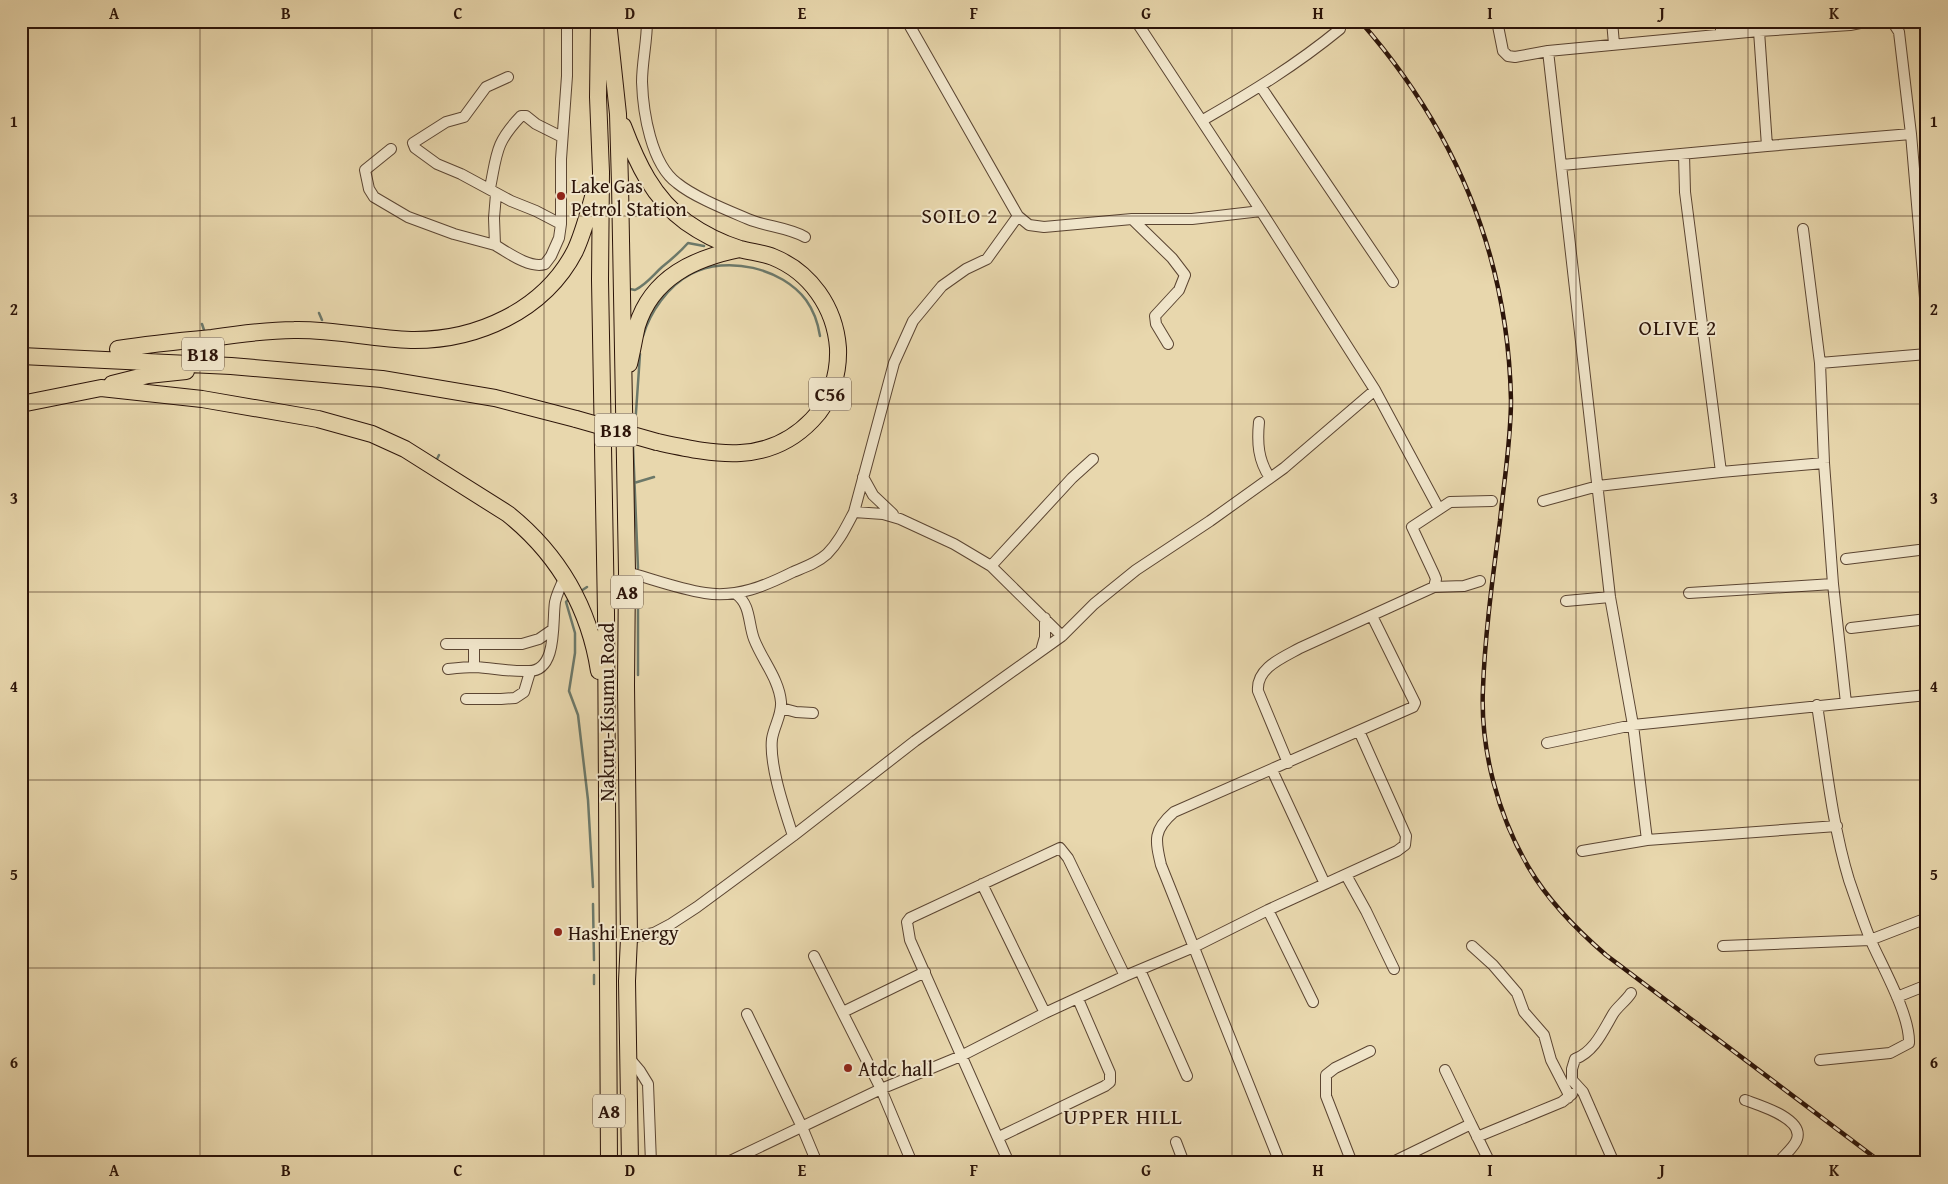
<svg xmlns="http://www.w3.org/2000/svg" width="1948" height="1184" viewBox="0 0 1948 1184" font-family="'Gentium Book Plus',serif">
<rect width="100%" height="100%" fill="#e8d7ad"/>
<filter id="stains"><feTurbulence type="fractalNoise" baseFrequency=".004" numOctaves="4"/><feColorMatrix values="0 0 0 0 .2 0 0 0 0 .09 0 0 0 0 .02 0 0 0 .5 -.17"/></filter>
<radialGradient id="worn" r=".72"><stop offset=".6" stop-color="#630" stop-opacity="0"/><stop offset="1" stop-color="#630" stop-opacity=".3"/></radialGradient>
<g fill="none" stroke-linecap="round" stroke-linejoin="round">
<path stroke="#6c7869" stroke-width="2.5" d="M630 289 635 290C647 284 653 275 662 267 672 259 680 252 688 243L704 246
M319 313 322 320
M202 324 204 330
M643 336C650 312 668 286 691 274 727 255 782 268 806 300 814 311 818 323 820 336
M635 427 640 354
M633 446 638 568
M437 459 439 455
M634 483 654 477
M638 582V675
M581 591 587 587
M569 599 566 602 575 633V653L569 691 578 715 588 800 593 887
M593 904 594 960
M594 984V975"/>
<g stroke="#5b4532" stroke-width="12">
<path id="minor" d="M647 21C647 42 642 62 642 82 643 112 651 164 677 183 694 197 727 210 748 219 767 227 787 227 805 237
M907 21 1018 216 1029 225 1044 227 1132 219H1192L1261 211
M1136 21 1261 211 1375 390 1439 509
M1497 21 1503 51 1508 56 1515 57 1548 51 1759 31 1850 25 1870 21
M1612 21 1614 44
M1892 21 1899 32 1911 134 1927 321
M1721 34V21
M1548 51 1610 597 1633 725 1647 840
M508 77 486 87 464 117 446 122 413 143 415 148 437 164 461 174 511 201 536 211 561 224
M1261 87 1393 282
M1203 120C1252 92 1296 65 1340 29
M1767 146 1911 134
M391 149 365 170 369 189 374 197 408 217 454 234 495 245
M1684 154 1685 192 1721 472
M1562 165 1767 146 1759 31
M490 188C497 154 495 143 521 116H526L536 124 562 137
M496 194 494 218 495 245C507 252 530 269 545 264L551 256 559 238 561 224V159L567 76V21
M1132 219 1172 258 1185 275 1179 290 1155 316 1156 324 1168 344
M1803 229 1820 363 1824 463 1833 584 1846 703
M1820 363 1927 354
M1259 422C1257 443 1258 460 1270 478
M863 477 873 495 893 514
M1543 501 1598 486 1721 472 1824 463
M854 512 883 514 900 519 954 544 991 566 1062 636
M1846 559 1927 549
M991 566 1072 478 1093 459
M627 572C652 579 679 589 705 593 737 598 765 586 793 572 805 567 817 563 827 554 839 542 846 527 854 512L894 363 913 321 942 286 966 269 987 259 1018 216
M1434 587 1436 579 1434 574 1412 527 1450 502 1492 501
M1689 593 1833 584
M736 594C751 605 748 623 754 639 762 660 779 679 781 702 782 715 774 726 772 739 769 765 785 811 793 836
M1566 601 1610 597
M1851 628 1927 619
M446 644H522L539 639 552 630
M474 644V667
M1041 651 1045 637V618
M448 669C457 668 466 667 475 667 493 668 511 672 529 671 558 671 552 621 555 602 557 593 561 585 565 577
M466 699H501L515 698 524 692 530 672
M1817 705C1826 763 1832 824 1849 880 1856 900 1863 922 1871 941 1883 968 1910 1015 1909 1043L1890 1053 1820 1060
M781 708 796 712 813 713
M1547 743 1633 725 1927 695
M1288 763 1258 691C1256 668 1282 658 1300 648L1434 587 1464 586 1480 581
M1272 770 1325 884
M1582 851 1647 840 1837 826
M1346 875 1366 911 1394 969
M982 884 1045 1013
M1268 910 1313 1002
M629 938 654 933 671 924 697 907 793 836 915 741 1062 636 1094 604 1136 570 1210 521 1284 468 1375 390
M1472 946 1493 965 1517 993 1524 1012 1544 1035 1551 1060 1568 1093V1098
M1723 946 1870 940 1927 918
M814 956 881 1089 912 1163
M1140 970 1187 1076
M1897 997 1927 985
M843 1012 925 972
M747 1014 802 1127 817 1163
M629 1058 640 1071 648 1084 651 1163
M1445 1070 1471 1124
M1745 1100C1758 1105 1804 1118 1797 1139 1795 1147 1783 1156 1778 1163
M999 1137 1105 1086 1110 1082V1073L1078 999
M1477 1137 1562 1102 1572 1094
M1176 1142 1184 1163
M726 1163 881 1089 961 1056 1045 1013 1125 976 1194 947 1268 910 1397 851 1405 845 1406 836 1359 731
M1009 1163 910 940 907 922 910 918 1060 848 1068 858 1125 976
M1280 1163 1161 865C1155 840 1153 830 1174 812L1413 707 1415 703 1372 616
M1352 1163 1326 1096V1075L1335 1068 1370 1051
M1391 1163 1471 1124 1490 1163
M1614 1163 1583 1092 1572 1080V1069L1575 1059C1594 1052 1603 1031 1613 1014 1617 1007 1626 1001 1631 993"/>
</g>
<g stroke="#2c1409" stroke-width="18">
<path id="trunk" d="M608 21 618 114 620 184 627 572 626 685 629 938 627 981 630 1163
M599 23 598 97 601 172 600 280 606 613 609 1163
M623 126C637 163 653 198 686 222 703 234 721 243 740 249 751 252 763 253 773 257 810 272 835 307 838 348 839 374 831 401 812 420 767 467 713 454 657 442
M118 349C149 344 180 341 212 338 239 334 267 330 294 330 334 329 372 339 411 340 476 341 544 311 575 251 584 232 589 210 595 190
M21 356 231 366 382 379 495 398 576 419
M629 364C632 352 634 339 637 326 652 277 695 258 740 249
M112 384 148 375 186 371
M21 404 101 388 202 399 318 419 372 434 405 449 508 514C559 555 589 607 599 671"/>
</g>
<use href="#minor" stroke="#f0e5ca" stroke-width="10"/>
<use href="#trunk" stroke="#e8d7ad" stroke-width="16"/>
<g stroke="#2c1409" stroke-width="4.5">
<path id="rail" d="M1360 21C1455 129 1508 256 1511 400 1511 440 1504 481 1500 521 1493 576 1485 633 1483 688 1480 749 1498 816 1529 868 1549 902 1577 930 1606 955L1882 1163"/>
</g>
<use href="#rail" stroke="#f0e5ca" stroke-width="2.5" stroke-dasharray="8" stroke-linecap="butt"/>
<g stroke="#2c1409" stroke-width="18" stroke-linecap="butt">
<path id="trunk-bridge" d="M576 419 657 442"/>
</g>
<use href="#trunk-bridge" stroke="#e8d7ad" stroke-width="16"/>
</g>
<path fill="none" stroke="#2c1409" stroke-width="1" stroke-opacity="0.55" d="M200 21V1163M372 21V1163M544 21V1163M716 21V1163M888 21V1163M1060 21V1163M1232 21V1163M1404 21V1163M1576 21V1163M1748 21V1163M21 216H1927M21 404H1927M21 592H1927M21 780H1927M21 968H1927"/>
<g fill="#8f2418" stroke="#f0e5ca" stroke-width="2">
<circle cx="561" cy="196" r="5"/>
<circle cx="558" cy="932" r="5"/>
<circle cx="848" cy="1068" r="5"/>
</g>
<g text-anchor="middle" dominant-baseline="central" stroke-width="4" stroke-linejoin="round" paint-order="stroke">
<g fill="#f0e5ca" stroke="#675343" stroke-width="1">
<rect x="182" y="337.5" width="42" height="33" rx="4"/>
<rect x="809" y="377.5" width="42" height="33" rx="4"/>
<rect x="595" y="413.5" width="42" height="33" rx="4"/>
<rect x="611" y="575.5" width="32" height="33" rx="4"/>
<rect x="593" y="1094.5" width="32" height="33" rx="4"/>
</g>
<g font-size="19" font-weight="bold" fill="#2c1409">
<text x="203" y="354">B18</text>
<text x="830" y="394">C56</text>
<text x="616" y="430">B18</text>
<text x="627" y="592">A8</text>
<text x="609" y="1111">A8</text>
</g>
<g font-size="20" fill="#2c1409" stroke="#f0e5ca" text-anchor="start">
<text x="571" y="185">Lake Gas<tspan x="571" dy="23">Petrol Station</tspan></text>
<text x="568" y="932">Hashi Energy</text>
<text x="858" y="1068">Atdc hall</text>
</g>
<g font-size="20" fill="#2c1409" stroke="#f0e5ca">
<text transform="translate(606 712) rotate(-90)">Nakuru-Kisumu Road</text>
</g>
<g font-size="22" letter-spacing="1" fill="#2c1409" stroke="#f0e5ca">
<text x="960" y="215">SOILO 2</text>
<text x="1678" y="327">OLIVE 2</text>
<text x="1123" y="1116">UPPER HILL</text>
</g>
</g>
<rect width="1948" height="1184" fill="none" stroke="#e8d7ad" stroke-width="55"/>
<rect x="28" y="28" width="1892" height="1128" fill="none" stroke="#2c1409" stroke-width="2"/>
<g font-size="16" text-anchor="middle" font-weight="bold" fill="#2c1409">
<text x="114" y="19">A</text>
<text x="286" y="19">B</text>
<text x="458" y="19">C</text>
<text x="630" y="19">D</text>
<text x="802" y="19">E</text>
<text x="974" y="19">F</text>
<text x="1146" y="19">G</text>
<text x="1318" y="19">H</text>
<text x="1490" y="19">I</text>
<text x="1662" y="19">J</text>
<text x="1834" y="19">K</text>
<text x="14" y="127">1</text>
<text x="1934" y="127">1</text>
<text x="14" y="315">2</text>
<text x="1934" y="315">2</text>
<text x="14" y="504">3</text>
<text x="1934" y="504">3</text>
<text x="14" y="692">4</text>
<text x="1934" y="692">4</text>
<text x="14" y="880">5</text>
<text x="1934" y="880">5</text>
<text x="14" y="1068">6</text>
<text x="1934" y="1068">6</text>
<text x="114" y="1176">A</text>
<text x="286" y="1176">B</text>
<text x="458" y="1176">C</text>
<text x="630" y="1176">D</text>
<text x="802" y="1176">E</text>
<text x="974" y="1176">F</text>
<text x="1146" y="1176">G</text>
<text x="1318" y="1176">H</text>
<text x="1490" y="1176">I</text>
<text x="1662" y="1176">J</text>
<text x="1834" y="1176">K</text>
</g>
<rect width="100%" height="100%" filter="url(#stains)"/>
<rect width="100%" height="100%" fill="url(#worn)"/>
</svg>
